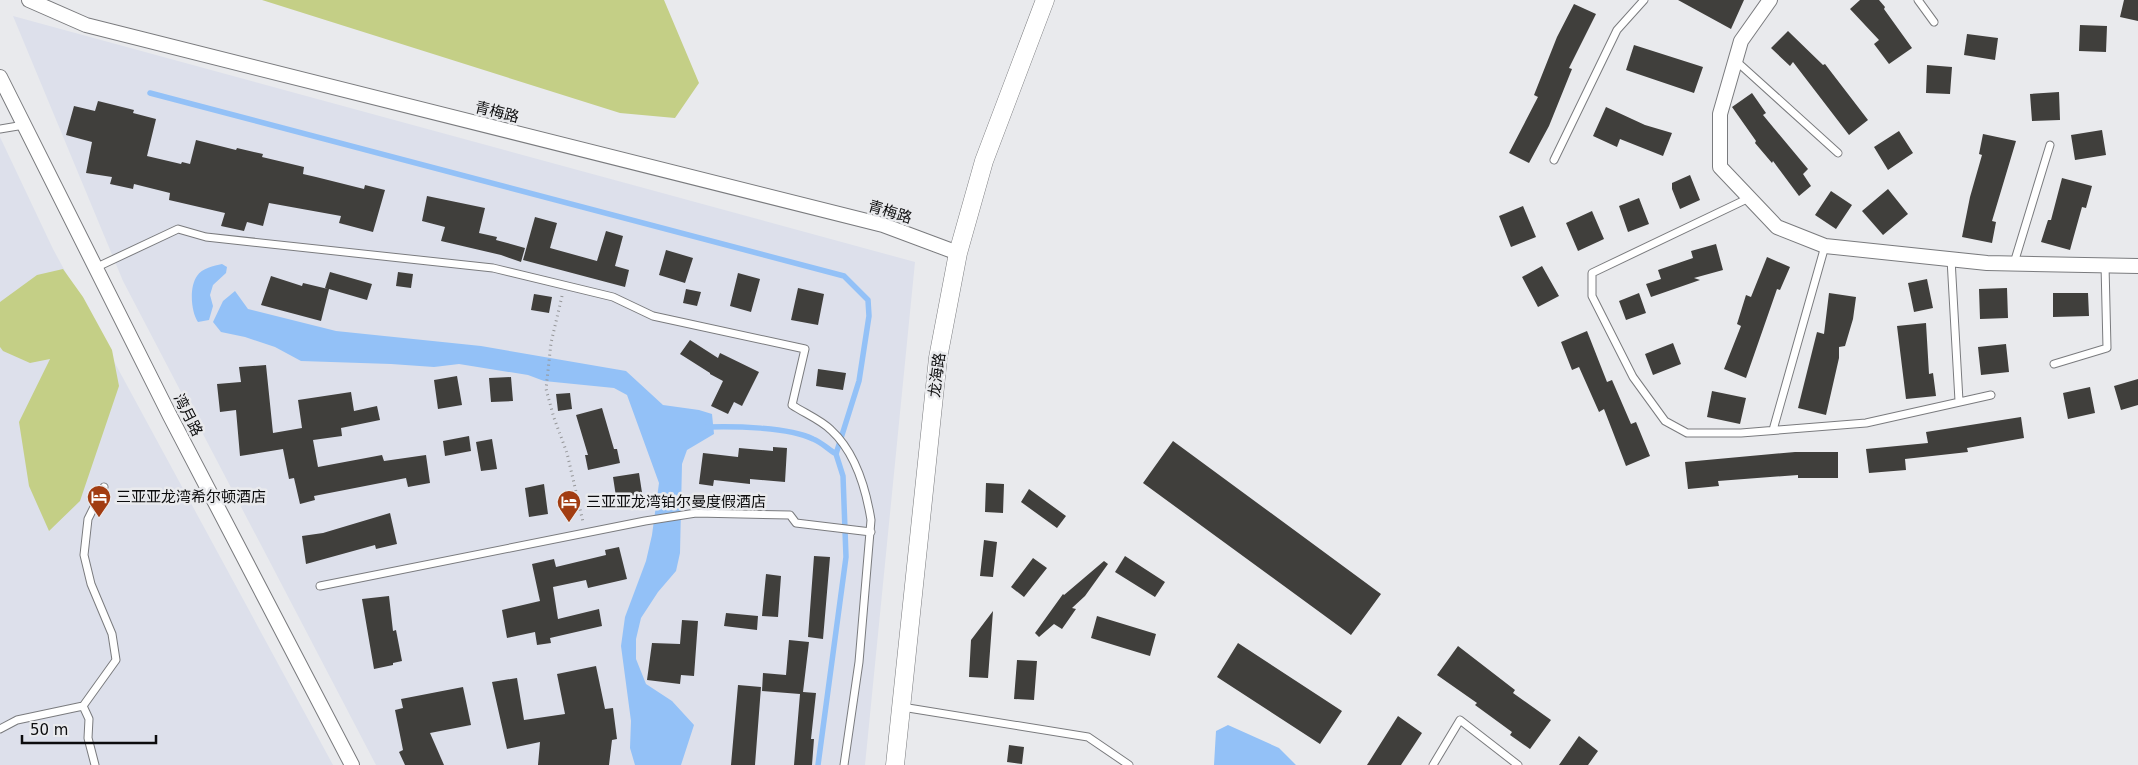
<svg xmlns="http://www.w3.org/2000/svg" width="2138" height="765" viewBox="0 0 2138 765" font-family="'DejaVu Sans','Noto Sans SC',sans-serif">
<rect width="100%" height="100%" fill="#e9eaed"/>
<path fill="#dde0eb" d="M13 16 915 262 865 765H376L123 281Z
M0 137 53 249 333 765H0Z"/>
<path fill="#c4cf86" d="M262 0H664L699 83 675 118 620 113Z
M63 269 83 297 112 350 119 386 80 501 49 531 29 486 19 422 50 359 30 363 3 351 0 347V302L37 275Z"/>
<path fill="#93c1f7" d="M222 264 227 267 226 273 213 285 210 295 213 306 209 320 198 322C191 312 189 287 197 276 202 268 214 266 222 264Z
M235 291 248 309 336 331 481 346 626 371 663 405 699 410 712 414 714 434 687 450 682 464 680 553 676 571 658 592 641 618 636 639V659L646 684 672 701 694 725 681 765H635L630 748 631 721 621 646 625 617 646 561 652 535 659 483 627 395 614 388 544 381 528 375 459 364 434 367 391 364 301 361 275 347 245 337 221 332 213 322 223 301Z
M1228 725 1279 748 1296 765H1214L1216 731Z"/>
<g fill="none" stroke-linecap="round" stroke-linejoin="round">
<path stroke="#93c1f7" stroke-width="5.5" d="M150 93 844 276 868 300 869 316 859 381 836 454 843 476 846 557 818 765
M706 427C733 426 789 427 813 439 821 442 828 449 836 454"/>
</g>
<path fill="#403f3c" d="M1678 0H1744L1731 29Z
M1860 0H1879L1885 7 1884 9 1912 48 1889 64 1874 44 1879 40 1850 9Z
M2124 0H2138V21L2120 17Z
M1574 4 1596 14 1569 68 1572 69 1549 126 1529 163 1509 153 1538 97 1534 95 1557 37Z
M2080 25 2107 26 2106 52 2079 51Z
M1788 31 1823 65 1825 64 1868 120 1849 135 1793 62 1790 66 1771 48Z
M1967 34 1998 38 1995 60 1964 55Z
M1634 45 1703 67 1694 93 1626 70Z
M1927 65 1952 67 1950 94 1926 93Z
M2059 92 2060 120 2032 121 2030 94Z
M1752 93 1766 113 1763 115 1808 169 1803 174 1811 186 1799 196 1773 161 1772 163 1755 143 1756 141 1732 107Z
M98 101 134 110 133 113 156 119 147 156 181 164 182 162 190 164 196 140 236 150 237 148 263 154 262 157 304 167 303 174 316 177 364 189 365 185 385 190 373 232 339 223 341 216 269 203 263 226 247 222 244 231 221 226 225 213 169 200 170 193 134 184 133 189 110 184 112 177 86 173 92 142 66 135 74 106 95 111Z
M1606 107 1645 125 1672 133 1663 156 1620 139 1617 147 1593 136Z
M2102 130 2106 155 2075 160 2071 135Z
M1899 131 1913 153 1888 170 1874 147Z
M1983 134 2016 141 1992 221 1996 222 1992 243 1962 237 1970 197 1982 155 1979 154Z
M1690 175 1700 200 1680 209 1672 189V183Z
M2062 178 2092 186 2086 208 2082 207 2070 250 2041 242 2048 220H2051Z
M1888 189 1908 214 1883 235 1862 211Z
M1831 191 1852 205 1836 229 1815 215Z
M427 196 485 208 479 233 497 237 496 240 525 248 521 262 501 255 441 241 445 227 422 221Z
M1639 198 1649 224 1628 232 1619 206Z
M1523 206 1536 237 1511 247 1499 216Z
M1592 211 1604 239 1578 251 1566 223Z
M535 217 557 223 550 248 597 261 606 231 623 236 615 266 629 270 625 287 523 260Z
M1716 244 1723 270 1694 278 1700 280 1651 297 1646 284 1661 279 1658 270 1693 258 1691 251Z
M666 250 693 258 685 283 659 275Z
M1767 257 1790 267 1780 290 1777 289 1746 378 1724 369 1741 326 1737 324 1746 295 1751 297Z
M1542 266 1559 296 1538 307 1522 277Z
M330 272 372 284 367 300 329 289 321 321 261 305 271 276 302 286 303 283 328 289 325 288Z
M398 272 413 274 411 288 396 286Z
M738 273 760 279 751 312 730 306Z
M1927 279 1933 308 1914 312 1908 283Z
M798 288 824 294 818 325 791 320Z
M2007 288 2008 318 1980 319 1979 289Z
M686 289 701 292 697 306 683 303Z
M1639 293 1646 313 1626 320 1619 301Z
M1829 293 1856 297 1853 319 1845 346 1839 347V358L1826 415 1798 408 1817 332 1824 334Z
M2053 293H2088L2089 316 2053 317Z
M534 294 552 297 549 313 531 310Z
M1926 323 1929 374 1933 373 1936 396 1906 399 1897 326Z
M1587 331 1607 382 1612 380 1631 424 1636 422 1650 456 1626 466 1604 409 1599 412 1579 367 1572 370 1561 342Z
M690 340 718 358 720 353 759 372 742 406 734 402 728 414 711 406 723 381 710 374V373L680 354Z
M1673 343 1681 364 1653 375 1645 354Z
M2006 344 2009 372 1981 375 1978 347Z
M266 365 273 433 302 428 298 400 351 392 354 411 377 406 380 420 341 428 342 436 313 440 318 467 382 455 384 461 426 455 430 483 408 487 406 478 314 496 315 500 300 504 294 478 289 479 283 449 240 456 236 410 220 412 217 384 241 382 239 367Z
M818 369 846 373 843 390 816 386Z
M457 376 462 405 438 409 434 380Z
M511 377 513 401 491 402 489 378Z
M2138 379V405L2121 410 2114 386Z
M2090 387 2095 413 2068 419 2063 393Z
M1712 391 1746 398 1740 424 1707 417Z
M570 393 572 409 558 411 556 394Z
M602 408 614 449H617L620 463 588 470 585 455H588L576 415Z
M2021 417 2024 438 1967 448 1968 452 1905 459 1906 470 1869 473 1866 449 1928 443 1926 432Z
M469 436 471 451 445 456 443 441Z
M492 439 497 469 481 471 476 442Z
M1173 441 1381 594 1351 635 1143 483Z
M773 447 787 448 785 482 750 479V484L714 480 713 486 699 484 703 453 738 457 739 448 773 451Z
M1795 452H1838V478H1798V475L1718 481 1719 486 1688 489 1685 462Z
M639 473 643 499 617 503 613 477Z
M986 483 1004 484 1003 513 985 512Z
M544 484 548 514 529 517 525 488Z
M1029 489 1066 516 1057 528 1021 502Z
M390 513 397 544 376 549 375 545 306 564 302 536 323 533Z
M984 540 997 542 993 577 980 576Z
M619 547 627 579 588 588 586 580 553 587 558 619 599 609 602 626 550 638 551 643 537 645 535 632 507 638 502 610 540 601 532 564 554 559 556 567 606 555 605 550Z
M814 556 830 557 823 639 808 637Z
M1125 556 1165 582 1155 597 1115 572Z
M1033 558 1047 568 1024 597 1011 587Z
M1104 561 1108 564 1085 596 1072 608 1076 609 1062 629 1054 624 1039 637 1035 633 1063 594 1064 595Z
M766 574 781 576 778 617 762 616Z
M389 596 393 631 396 630 402 661 393 663V665L374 669 362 599Z
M993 611 988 678 969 677 971 640Z
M726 613 758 616 757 630 724 626Z
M1097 616 1156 634 1150 656 1091 638Z
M682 620 698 621 694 676 681 675 680 684 647 680 652 643 680 644Z
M789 640 809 642 803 692 816 693 811 739H814L812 765H794L800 694 762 691 763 673 786 675Z
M1238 643 1342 711 1320 744 1217 677Z
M1458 646 1515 690 1513 693 1551 720 1530 749 1510 735 1512 732 1475 705 1477 703 1437 675Z
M1017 660 1037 661 1034 700 1014 699Z
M596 666 605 709 613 708 617 739 612 740 609 765H538L540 742 507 749 492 682 517 678 524 720 565 714 557 674Z
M738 685 761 687 755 765H731Z
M463 687 471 725 430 733 444 765H405L399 752 403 750 395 710 403 708 401 699Z
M1398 716 1422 733 1401 765H1367Z
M1579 736 1598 751 1588 765H1559Z
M1009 745 1024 747 1022 764 1007 762Z"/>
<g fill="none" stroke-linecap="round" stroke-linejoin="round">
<g stroke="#7a7b7e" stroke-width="9">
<path id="service" d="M1918 0 1934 22
M1735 60 1838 153
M0 129 24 125
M1554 160 1617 30 1644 0
M1749 198 1592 273V296L1633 377 1665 421 1687 433H1741L1866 423 1991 395
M1951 259 1959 401
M2014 263 2050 145
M95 268 178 229 206 237 493 268 613 297 653 316 805 349 792 405C804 413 821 420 831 430 855 452 866 489 871 520L859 662 844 765
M2054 364 2107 348 2105 265
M1773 430 1825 246
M320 586 645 521 696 513 790 515 796 523 871 532
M83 706 116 660 112 634 91 584 84 555 88 519 104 487
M902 707 1088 737 1129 765
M0 729 17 720 83 706 89 719 88 738 95 765
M1433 765 1460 720 1518 765"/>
</g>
<g stroke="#7a7b7e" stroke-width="16">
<path id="minor" d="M29 0 86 25 883 225 958 253
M1770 0 1741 41 1720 114V167L1777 227 1825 246 1987 263 2138 266
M0 77 170 416 352 765"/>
</g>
<g stroke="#7a7b7e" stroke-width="19">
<path id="tertiary" d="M895 765 938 358 958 253 984 161 1045 0"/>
</g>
<path stroke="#959698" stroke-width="3" stroke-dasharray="1 4" stroke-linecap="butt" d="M562 296 551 343 546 389 554 418 567 453 583 522"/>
<use href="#service" stroke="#fff" stroke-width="7"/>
<use href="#minor" stroke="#fff" stroke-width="14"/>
<use href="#tertiary" stroke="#fff" stroke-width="18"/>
</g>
<defs>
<g id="hotel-pin" transform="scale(1.25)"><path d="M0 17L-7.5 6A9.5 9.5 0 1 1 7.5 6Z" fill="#a23d12" stroke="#e9eaed"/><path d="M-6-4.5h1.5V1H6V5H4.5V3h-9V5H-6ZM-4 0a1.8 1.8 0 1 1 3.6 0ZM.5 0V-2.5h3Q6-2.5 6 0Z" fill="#fff"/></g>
</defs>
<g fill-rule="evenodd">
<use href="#hotel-pin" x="99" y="497"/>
<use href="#hotel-pin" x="569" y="502"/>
</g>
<g text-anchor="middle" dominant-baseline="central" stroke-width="5" stroke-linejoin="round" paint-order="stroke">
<g font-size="15" fill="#0c0c0d" stroke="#e9eaed">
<text transform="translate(497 112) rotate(14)">青梅路</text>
<text transform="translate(890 212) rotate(17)">青梅路</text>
<text transform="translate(937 375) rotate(-83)">龙海路</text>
<text transform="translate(188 415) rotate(63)">湾月路</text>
</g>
<g font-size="15" fill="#0c0c0d" stroke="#e9eaed" text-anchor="start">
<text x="116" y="497">三亚亚龙湾希尔顿酒店</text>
<text x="586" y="502">三亚亚龙湾铂尔曼度假酒店</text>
</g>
</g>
<path d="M22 735v8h134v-8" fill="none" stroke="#0c0c0d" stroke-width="2.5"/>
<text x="30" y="735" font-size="15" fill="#0c0c0d" stroke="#e9eaed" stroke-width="4" paint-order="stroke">50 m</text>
</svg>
